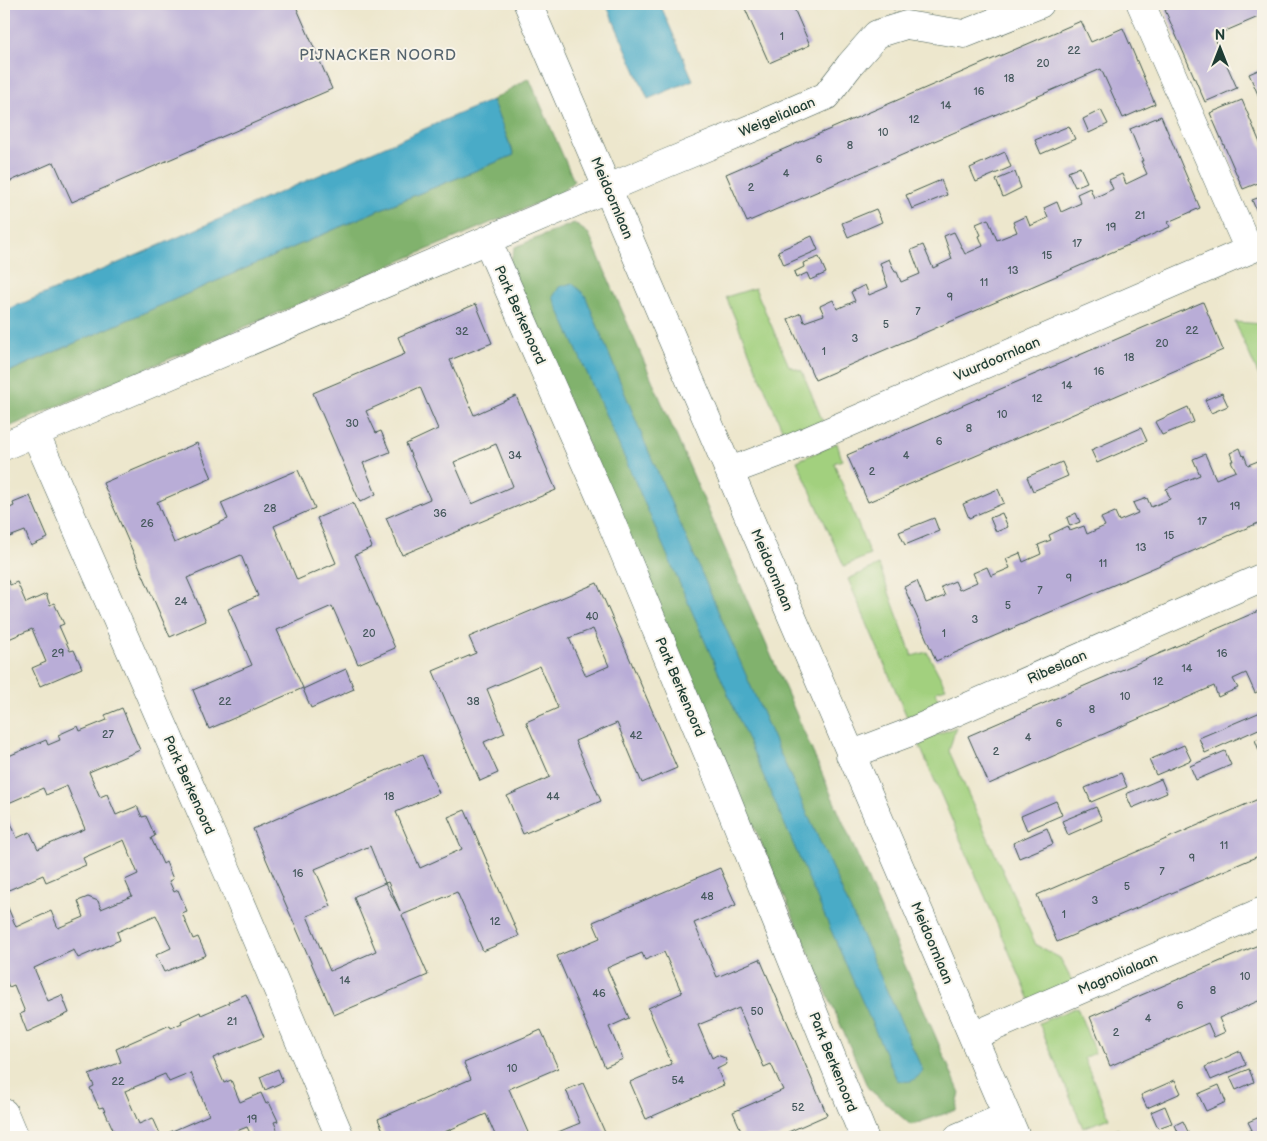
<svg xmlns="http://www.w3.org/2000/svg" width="1267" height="1141" viewBox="0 0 1267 1141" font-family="'Balsamiq Sans',sans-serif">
<rect width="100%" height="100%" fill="#f7f3e8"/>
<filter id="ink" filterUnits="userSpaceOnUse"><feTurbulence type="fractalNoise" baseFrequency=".02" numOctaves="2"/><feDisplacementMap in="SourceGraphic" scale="10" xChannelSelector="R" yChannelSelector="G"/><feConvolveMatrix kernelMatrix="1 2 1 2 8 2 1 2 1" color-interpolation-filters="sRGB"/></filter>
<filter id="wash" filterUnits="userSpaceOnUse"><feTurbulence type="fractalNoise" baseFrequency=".0096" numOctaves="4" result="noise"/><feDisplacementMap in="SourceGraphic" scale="20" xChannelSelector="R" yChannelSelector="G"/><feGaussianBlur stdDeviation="1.12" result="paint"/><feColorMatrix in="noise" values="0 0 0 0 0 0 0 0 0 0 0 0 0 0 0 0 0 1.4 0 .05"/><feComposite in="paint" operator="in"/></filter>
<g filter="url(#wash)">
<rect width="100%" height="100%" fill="#ede7cd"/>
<path fill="#a2d07e" stroke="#608659" d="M755 288 789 366 802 371 823 422 786 438 726 297Z
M1235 322 1263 324V385Z
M837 443 842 460 834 463 870 555 844 566 797 461Z
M879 565 912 656 927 652 946 688 936 691 940 705 907 717 848 579Z
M956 727 949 751 1036 945 1060 958 1073 983 1030 1000 918 742Z
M1077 1007 1095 1053 1084 1058 1109 1118 1083 1128 1039 1023Z
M1118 1129 1122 1137H1094Z"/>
<path fill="#81b26d" stroke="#507850" d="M529 78 574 181 561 193 4 429V374L381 209 514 155 492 100Z
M574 223 589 234 960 1093 956 1110 911 1125 868 1088 509 264 515 247Z"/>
<path fill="#48abc7" stroke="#34747e" d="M606 4H660L693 80 648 99Z
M492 100 514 155 381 209 4 374V311L142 253 456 115Z
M572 283 585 295 645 443 776 744 923 1071C914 1082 910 1083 897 1080 781 819 670 557 553 297L559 287Z"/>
<g id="blocks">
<path fill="#b9add7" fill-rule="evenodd" d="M4 4H295L332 89 72 202 54 162 4 184Z
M743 4H792L810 45 769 63Z
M891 4H907L894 10Z
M1179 4H1263V15L1214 36 1237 88 1205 102 1165 10Z
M1081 21 1091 42 1123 28 1155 104 1123 118 1101 69 747 222 726 174Z
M1263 68V106L1249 74Z
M1242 100 1263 150V181L1243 189 1210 113Z
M1101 110 1108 124 1089 133 1083 119Z
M1161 116 1200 208 1168 222 1170 227 815 380 788 319 801 313 804 322 824 315 820 306 833 300 837 309 855 301 851 292 865 285 869 295 888 287 880 263 889 259 895 272H897L901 282 920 274 911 250 923 245 933 268 952 259 944 236 954 232 965 254 983 246 979 236 981 235 976 224 988 219 997 240 1017 232 1013 222 1026 216 1030 226 1048 218 1044 208 1057 202 1061 212 1081 203 1077 194 1090 188 1094 198 1113 189 1109 180 1122 174 1126 184 1147 174 1141 161H1143L1130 129Z
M1069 126 1075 139 1041 154 1035 140Z
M1005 152 1011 167 976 182 970 168Z
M1080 167 1087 182 1075 187 1068 172Z
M1015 172 1021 188 1003 197 996 180Z
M941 180 947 195 912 209 906 195Z
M1263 196V209L1257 212 1252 200Z
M876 209 882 222 848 237 842 223Z
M812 236 818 250 784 265 778 251Z
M819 257 826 273 810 280 807 273 796 278 794 272 804 267 803 263Z
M1203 302 1223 350 868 502 847 455Z
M476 304 492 343 450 360 474 415 516 396 556 490 402 555 386 518 430 499 406 444 438 429 420 387 366 411 376 433 381 431 390 452 363 463 376 494 360 502 313 393 405 354 398 337ZM496 444 513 486 472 504 454 462Z
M1222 393 1228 406 1211 413 1205 400Z
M1188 407 1194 422 1162 435 1155 422Z
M1141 428 1147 441 1097 463 1091 450Z
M197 443 212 478 157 502 174 543 228 519 221 503 298 470 315 508 274 526 297 580 336 563 317 518 353 503 372 547 355 555 395 648 358 664 332 606 277 630 303 688 209 729 193 690 252 665 228 609 258 596 241 555 187 578 206 621 170 637 103 483Z
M1240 448 1243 456 1244 455 1248 465 1263 459V521L936 661 904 587 917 581 926 603 945 596 941 587 955 581 959 590 977 582 973 573 987 567 991 576 1010 568 1006 559 1020 553 1023 562 1041 554 1038 545 1051 540 1049 535 1068 526 1070 531 1084 526 1087 534 1105 526 1101 518 1115 512 1119 521 1138 513 1133 503 1147 498 1151 507 1170 499 1166 489 1200 475 1193 459 1205 454 1216 479 1236 471 1231 461H1233L1230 453Z
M1062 462 1068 476 1033 491 1027 477Z
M998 489 1004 503 969 518 963 504Z
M30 496 48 538 31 546 25 531 4 539V511L14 506 13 503Z
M1002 513 1008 527 996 532 990 518Z
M1076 513 1080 522 1070 526 1067 518Z
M934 518 939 531 905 545 899 532Z
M4 572 10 585 17 582 26 603 46 594 50 605 54 603 64 624 59 626 70 651 74 650 82 668 40 686 32 668 46 662 32 629 4 641Z
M597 583 677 768 642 783 617 723 575 741 601 801 523 834 507 796 550 777 526 722 558 708 540 666 487 689 505 733 484 742 498 773 480 781 433 671 476 653 469 637ZM593 629 609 666 586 676 569 638Z
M1263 609V689L1255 693 1246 673 1233 679 1238 688 1218 697 1214 686 989 784 968 736Z
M346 669 354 689 311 708 303 689Z
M122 708 140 750 89 772 100 797 107 794 116 815 137 806 142 817 146 816 155 836 151 838 163 864 166 862 173 879 169 881 174 892 178 890 187 911 182 913 193 939 198 937 206 955 164 972 156 955 171 948 156 915 117 932 120 940 78 958 74 950 34 968 48 1001 62 995 69 1013 27 1032 20 1014 25 1012 14 985 9 987 4 975V898L16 927 51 911 58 928 84 917 78 901 88 897 98 901 101 909 132 896 125 880 138 874 124 840 83 858 86 865 46 882 43 875 4 892V806L17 838 30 832 38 849 85 829 67 786 46 795 43 788 4 805V758L46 740 48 745 60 740 58 735 78 726 80 731 107 720 105 715Z
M1263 711V727L1205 753 1199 738Z
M1263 736V751L1260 753 1255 740Z
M1184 745 1191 760 1156 775 1149 760Z
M1225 751 1231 765 1196 780 1190 766Z
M422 755 439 793 396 812 420 868 462 849 448 817 465 810 519 936 483 951 457 892 402 915 428 975 334 1015 253 829ZM370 846 385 883 388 882 400 911 385 883 355 896 354 898 376 951 330 971 307 916 331 906 315 869Z
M1121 773 1127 787 1091 802 1085 788Z
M1161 779 1167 793 1132 808 1126 794Z
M1263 797V854L1057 942 1037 895Z
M1056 801 1062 815 1027 830 1021 816Z
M1096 807 1102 820 1068 835 1062 821Z
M1047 828 1053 844 1019 858 1013 843Z
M720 868 736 905 694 923 717 977 760 959 827 1115 777 1137H744L733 1112 783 1090 771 1064 764 1067 739 1008 698 1025 712 1058 717 1055 725 1058 727 1064 717 1069 724 1085 646 1119 630 1082 672 1064 648 1008 682 993 664 952 645 960 642 953 607 968 629 1018 609 1027 623 1059 605 1067 557 956 600 938 593 922Z
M1263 943V999L1219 1018 1225 1032 1214 1037 1208 1023 1110 1066 1090 1017Z
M246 994 264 1037 213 1058 224 1083 231 1080 240 1102 261 1093 266 1104 269 1102 278 1121 274 1122 280 1137H252L247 1127 221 1137H112L111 1136 115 1134 103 1107 99 1108 90 1088 94 1086 89 1075 121 1062 116 1049 170 1025 171 1028 182 1023 181 1021 200 1012 201 1015 229 1003 228 1002ZM191 1073 209 1115 161 1136 153 1118 139 1124 125 1091 165 1074 169 1082Z
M541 1030 558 1068 509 1089 530 1137H496L486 1114 433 1137H386L378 1119 471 1079 464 1063Z
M1240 1051 1246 1065 1211 1080 1205 1067Z
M278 1069 283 1082 265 1090 260 1077Z
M1249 1069 1254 1082 1236 1090 1230 1077Z
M1175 1080 1181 1093 1147 1108 1141 1095Z
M583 1083 607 1137H546L580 1123 566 1090Z
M1219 1085 1226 1102 1206 1111 1198 1094Z
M1165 1106 1172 1123 1158 1128 1151 1112Z
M1262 1116 1263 1120V1137H1235L1252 1130 1248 1122Z
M1183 1121 1189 1134 1180 1137 1175 1125Z
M1230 1130 1233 1137H1216V1136Z"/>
</g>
</g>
<g filter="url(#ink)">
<use href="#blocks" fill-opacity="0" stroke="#3e564b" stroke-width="1"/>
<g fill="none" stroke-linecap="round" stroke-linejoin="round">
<g stroke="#3e564b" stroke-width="29">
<path id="minor" d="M528 4 1016 1137
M1141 4 1249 250
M487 240 607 512 724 792 864 1137
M35 433 233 884 340 1137
M4 446 665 164 762 124 826 96 850 65 877 34 906 25 964 34 1040 4
M730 471 786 450 1263 244
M850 755 908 733 1263 577
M973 1036 1263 911
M4 1113 14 1137
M958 1137 1007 1116"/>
</g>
<use href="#minor" stroke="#fff" stroke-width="28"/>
</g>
</g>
<g text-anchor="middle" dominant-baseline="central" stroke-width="4" stroke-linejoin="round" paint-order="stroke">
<g font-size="11" fill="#46595d">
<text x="782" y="36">1</text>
<text x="1074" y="50">22</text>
<text x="1043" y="63">20</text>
<text x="1009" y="78">18</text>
<text x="979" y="91">16</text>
<text x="946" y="105">14</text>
<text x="914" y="119">12</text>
<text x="883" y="132">10</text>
<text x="850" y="145">8</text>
<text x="819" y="159">6</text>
<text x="786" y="173">4</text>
<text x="751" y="187">2</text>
<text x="1140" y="215">21</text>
<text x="1111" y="227">19</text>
<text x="1077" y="243">17</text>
<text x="1047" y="255">15</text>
<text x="1013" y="270">13</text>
<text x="984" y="282">11</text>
<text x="950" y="297">9</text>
<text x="918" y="311">7</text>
<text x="886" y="324">5</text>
<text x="1192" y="330">22</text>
<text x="462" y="331">32</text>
<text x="855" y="338">3</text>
<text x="1162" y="343">20</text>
<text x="824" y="351">1</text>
<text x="1129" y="357">18</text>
<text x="1099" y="371">16</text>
<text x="1067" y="385">14</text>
<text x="1037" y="398">12</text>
<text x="1002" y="414">10</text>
<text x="352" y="423">30</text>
<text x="969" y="428">8</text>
<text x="939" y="441">6</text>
<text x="515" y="455">34</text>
<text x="906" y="455">4</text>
<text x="872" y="471">2</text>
<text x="1235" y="506">19</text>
<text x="270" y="508">28</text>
<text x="440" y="513">36</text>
<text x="1202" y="521">17</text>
<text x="147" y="523">26</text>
<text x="1169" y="535">15</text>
<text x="1141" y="547">13</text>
<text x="1103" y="563">11</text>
<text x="1069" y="578">9</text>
<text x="1040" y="590">7</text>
<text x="181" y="601">24</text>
<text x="1008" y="605">5</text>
<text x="592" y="616">40</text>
<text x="975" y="619">3</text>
<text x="369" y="633">20</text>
<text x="944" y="633">1</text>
<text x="58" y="653">29</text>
<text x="1222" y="653">16</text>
<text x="1187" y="668">14</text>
<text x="1158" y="681">12</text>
<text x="1125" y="696">10</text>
<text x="225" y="701">22</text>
<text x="473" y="701">38</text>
<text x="1092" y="709">8</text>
<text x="1059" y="723">6</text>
<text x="108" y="734">27</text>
<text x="636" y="735">42</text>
<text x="1028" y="737">4</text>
<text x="996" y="751">2</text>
<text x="389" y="796">18</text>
<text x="553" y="796">44</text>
<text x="1224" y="845">11</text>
<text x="1192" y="858">9</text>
<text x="1162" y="871">7</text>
<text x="298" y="873">16</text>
<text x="1127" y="886">5</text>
<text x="707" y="896">48</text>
<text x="1095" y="900">3</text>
<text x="1064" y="914">1</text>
<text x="495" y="921">12</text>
<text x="1245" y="976">10</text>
<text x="345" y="980">14</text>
<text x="1213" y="990">8</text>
<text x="599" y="993">46</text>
<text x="1180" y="1005">6</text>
<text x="757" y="1011">50</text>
<text x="1148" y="1018">4</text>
<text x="232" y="1021">21</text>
<text x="1116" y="1032">2</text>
<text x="512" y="1068">10</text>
<text x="678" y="1080">54</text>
<text x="118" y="1081">22</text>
<text x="798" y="1107">52</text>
<text x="252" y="1119">19</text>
</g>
<g font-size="14" fill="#1f3d34" stroke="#f7f3e8">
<text transform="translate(777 117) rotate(-23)">Weigelialaan</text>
<text transform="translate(612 198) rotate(67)">Meidoornlaan</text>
<text transform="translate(520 315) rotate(66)">Park Berkenoord</text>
<text transform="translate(997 359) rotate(-23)">Vuurdoornlaan</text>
<text transform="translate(772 570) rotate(67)">Meidoornlaan</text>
<text transform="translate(1057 667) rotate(-24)">Ribeslaan</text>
<text transform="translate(680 687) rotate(67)">Park Berkenoord</text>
<text transform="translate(189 785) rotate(66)">Park Berkenoord</text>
<text transform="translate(932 943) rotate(67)">Meidoornlaan</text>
<text transform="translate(1118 974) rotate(-23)">Magnolialaan</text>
<text transform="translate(833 1062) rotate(68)">Park Berkenoord</text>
</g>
<g font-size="15" letter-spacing="1" fill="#55646d" stroke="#f7f3e8">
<text x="378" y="55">PIJNACKER NOORD</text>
</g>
</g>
<rect width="1267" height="1141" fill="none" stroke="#f7f3e8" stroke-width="20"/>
<g transform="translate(1220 48)" stroke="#f7f3e8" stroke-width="4" paint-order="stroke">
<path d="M0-4L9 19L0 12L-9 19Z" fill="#1f3d34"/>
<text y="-8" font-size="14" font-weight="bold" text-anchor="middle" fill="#1f3d34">N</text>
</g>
</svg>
